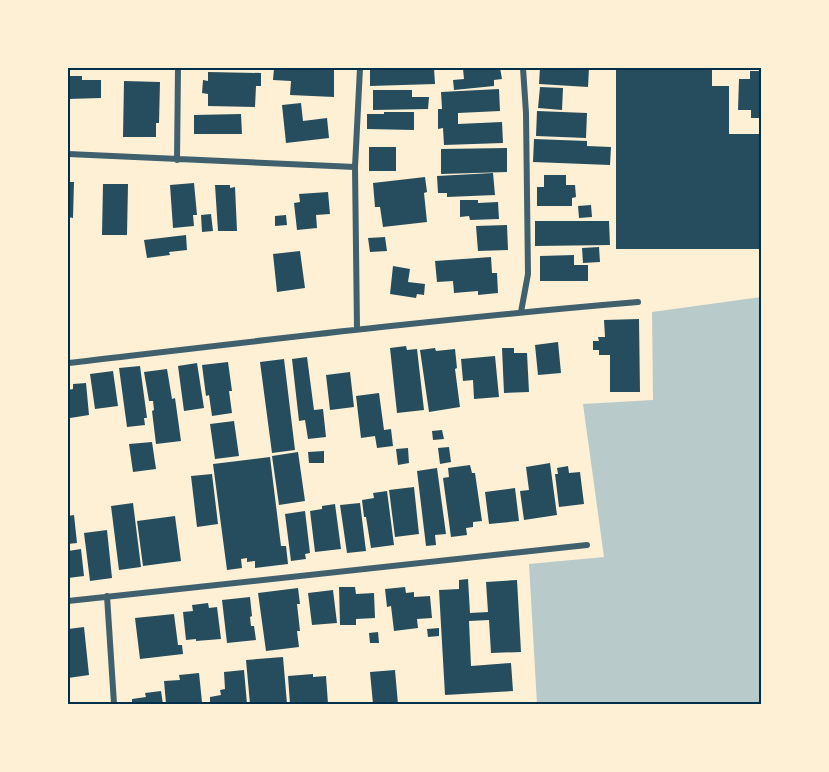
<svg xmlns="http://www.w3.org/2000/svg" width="829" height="772" viewBox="0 0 829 772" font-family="'DM Sans',sans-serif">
<rect width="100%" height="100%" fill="#fdf0d5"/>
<path fill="#b9caca" d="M761 297V704H537L529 564 604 557 583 404 653 400 652 312Z"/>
<path fill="#264d5e" d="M274 68H334V97L290 95 291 81 273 80Z
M370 68H434L435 84 370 86Z
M478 68H500L502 79 494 80V86L454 90 453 80 464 79 463 69Z
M540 68H589L588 87 539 84Z
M616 69 712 70V86H729V134H762V249H616Z
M750 71H762V118H751V110H738L739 79H750Z
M208 72 261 73V86H256L255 107 208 106V94L202 93 203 80 208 81Z
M68 76H82V80H101V98L68 99Z
M124 81 160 82 159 123H156V137H123Z
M540 87 563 88 562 110 538 108Z
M499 89 500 111 458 113V124L502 122 503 143 444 145 443 128 438 129V109H442L441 92Z
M373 90H412V97H429L428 109 373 110Z
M301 103 303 121 327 118 329 138 286 143 282 105Z
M537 111 587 113 586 138 536 136Z
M384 112H414V130L367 129V114H384Z
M241 114 242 134H194V115Z
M534 139 587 141V146L611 147 610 165 533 162Z
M369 147H396V171H369Z
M507 148V172L441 174V149Z
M493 173 495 195 447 197V193H438L437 176Z
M544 175H566V185H575L576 197 572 198V206H537V187H544Z
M425 177 427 192 424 193 427 222 383 227 380 207H375L373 183Z
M68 182H74L73 218 68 217Z
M194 183 197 215H193L194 226 173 228 170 185Z
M103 184H128L127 235H102Z
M215 185H230V188L235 187 237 231H218Z
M328 192 330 214 316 215 317 228 297 230 294 203 300 202 299 194Z
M460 200H478V203L498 202 499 219 470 220 469 216 460 217Z
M591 205 592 217 579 218 578 206Z
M211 214 213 231 202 232 201 215Z
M286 215 287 225 275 226V216Z
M535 221H609L610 245 535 246Z
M507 225 508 250 478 251 476 226Z
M186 235 187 250 169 252 170 255 147 258 144 240Z
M385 237 387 251 370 252 368 238Z
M599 247 600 262 583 263 582 248Z
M300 251 305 288 277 292 273 254Z
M574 255V265H588V281H540V256Z
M491 257 492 273H497L498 293 478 295V291L454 293 453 281 437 282 435 261Z
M393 266 410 269 408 282 425 284 424 295 417 294 416 298 390 294Z
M639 319 640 392H610V355H599V350H593V341H599L598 337H605L604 320Z
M558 342 561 373 538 375 535 345Z
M406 346 407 350 417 349 424 410 397 413 390 348Z
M435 348 436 351 455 349 457 368 455 369 460 407 429 412 420 350Z
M502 348H514V353H527L529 392 504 393Z
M495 356 499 397 474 399 473 380 463 381 461 359Z
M307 357 314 410 323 409 326 437 308 439 305 420 299 421 292 359Z
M284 359 295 450 272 453 260 362Z
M228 362 232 391H229L232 413 212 416 209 395 206 396 202 365Z
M197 363 204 408 184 411 178 366Z
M140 366 147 418H144L145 425 127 427 119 368Z
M167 369 172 399 175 398 181 441 156 444 152 411 154 410 153 401H149L144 372Z
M113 371 118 406 95 409 90 374Z
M350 372 354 407 330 410 326 375Z
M86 383 89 415 70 418 68 390 73 389V384Z
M379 393 384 430 391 429 393 446 377 448 375 436 361 438 356 396Z
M234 421 239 456 215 459 210 424Z
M442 430 444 439 433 440 432 431Z
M152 442 156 469 133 472 129 444Z
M449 447 451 462 440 464 438 448Z
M408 448 409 463 398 465 396 449Z
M324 451V463H309L308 452Z
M298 452 305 501 279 505 272 456Z
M270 457 281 546H286L288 564 255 568V561L247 562V558L241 559 242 568 227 570 213 464Z
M550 463 557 515 524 520 520 491 529 490 526 467Z
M470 465 472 473H475L482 521 473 522V527L466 528 467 535 451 537 443 478 449 477 448 468Z
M568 466 569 473 580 472 584 504 559 507 555 474H558L557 468Z
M437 468 446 534 435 535 436 545 426 546 417 471Z
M212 474 218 524 197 527 191 476Z
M414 487 419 534 395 537 389 490Z
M515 488 519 521 489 524 485 492Z
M387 491 394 545 371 548 366 517H364L362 500 374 498 373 493Z
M133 503 141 567 119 570 111 506Z
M360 503 366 551 347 553 340 505Z
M335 504 341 549 315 552 310 511 322 509V506Z
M305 511 310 553 305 554 306 559 291 561 285 514Z
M74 515 77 543 68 544V516Z
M175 516 181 561 143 566 137 521Z
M107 530 112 578 90 581 84 533Z
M81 549 84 576 68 578V551Z
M468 579 470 613 488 612 486 582 517 580 521 652 491 653 489 620 469 621 471 666 511 663 513 691 445 695 439 590 459 589V580Z
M339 587H355L356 594 374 593 375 618 356 619V625H340Z
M405 587 406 593 414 592V597L430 596 432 618 417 619 418 628 394 631 391 606 387 607 385 589Z
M298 588 300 604H297L300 631H297L299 647 266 651 258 593Z
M333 590 337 623 312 625 308 593Z
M250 597 252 616 250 617 251 626H254L256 640 227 643 222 600Z
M208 603 209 608 217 607 221 639 196 641V639L186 640 183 612 193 611 192 605Z
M174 614 178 645H182L183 654 140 659 135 618Z
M84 627 89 675 68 678V629Z
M439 628V636L428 637 427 629Z
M378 632 379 643H370L369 633Z
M283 657 287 704H250L246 660Z
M244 670 247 704H210V697L221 695 220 690 225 689 224 672Z
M395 670 398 704H373L370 672Z
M199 673 202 702H205V704H166L164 681 180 680 179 675Z
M313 674V677L326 676 328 704H290L288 676Z
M161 691 163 704H122V703L132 702V699L146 697 145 693Z"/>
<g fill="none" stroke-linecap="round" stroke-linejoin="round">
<path stroke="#3f606c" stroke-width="6" d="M68 154 355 167
M177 160 178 68
M521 312 528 274 526 113 523 68
M357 329 355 167 360 68
M68 363C257 341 447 318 638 302
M107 596 114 704
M68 601 587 545"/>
</g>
<rect width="829" height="772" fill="none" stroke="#fdf0d5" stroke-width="138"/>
<rect x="69" y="69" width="691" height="634" fill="none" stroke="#003049" stroke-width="2"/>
</svg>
